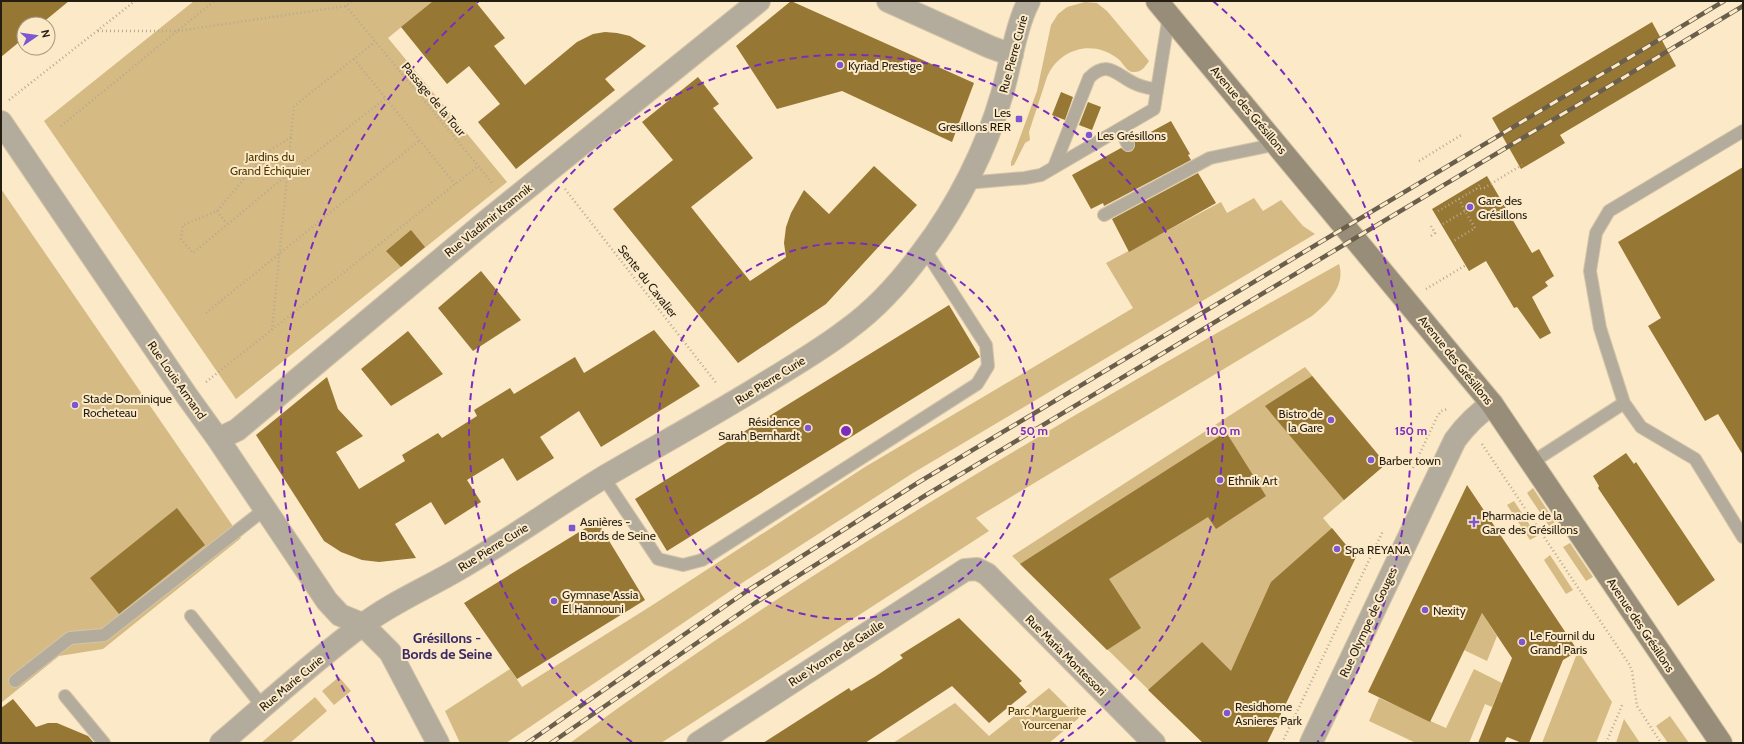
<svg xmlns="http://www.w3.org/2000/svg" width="1744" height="744" viewBox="0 0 1744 744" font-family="Cabin,sans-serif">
<rect width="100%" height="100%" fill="#fbe9c7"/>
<path fill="#d5ba84" d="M194 1H433L388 38 507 182 236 399 44 121Z
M1085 2 1097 3 1107 11 1149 61C1145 67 1141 73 1132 72 1126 71 1122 61 1117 58 1092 39 1059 49 1047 77L1029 132 1030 140 1025 143 1014 165 1011 166V162L1037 91 1051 25 1058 14 1067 7Z
M1 189 241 538 103 649 59 656 1 703Z
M1254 198 1263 211 1281 200 1303 226 1315 234 913 473 742 583 506 743H460L445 711 510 669 522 687 651 606 865 467 1133 308 1106 263 1221 202 1227 213Z
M1339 264C1346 286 1327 304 1312 316L976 518 989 531 661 743H570C813 564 1076 412 1339 264Z
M1305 367 1386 464 1323 518 1356 557 1267 743H1203L1012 556Z
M1533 488 1555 522 1549 526 1527 493Z
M1514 501 1537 536 1530 540 1507 505Z
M1570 543 1593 577 1586 581 1563 547Z
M1550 555 1573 590 1566 594 1544 560Z
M1482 613 1497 636 1487 661 1464 650Z
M1578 651 1612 702 1596 743H1542Z
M1474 669 1502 683 1492 707 1485 704 1469 743H1416L1369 721 1379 698 1446 728Z
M339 677 351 691 334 705 322 691Z
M1049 688 1079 718 1049 743H893L955 703 989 736Z
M315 697 327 711 290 743H261Z
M1670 716 1689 743H1668L1656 726Z
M1624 719 1640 743H1616Z"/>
<path fill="#977734" d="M1 1H69L41 24H24V38L1 57Z
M433 1H475L505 38 494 46 525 85 577 42 593 34 605 32 617 33 630 36 646 46 605 79 615 90 516 169 478 122 500 104 469 66 447 84 401 27Z
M791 1 974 83 952 142 842 91 777 109 736 46Z
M1652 22 1676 66 1560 135 1565 143 1521 169 1492 118Z
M698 77 719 104 713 108 753 158 691 207 750 281 786 257 784 243 786 227 791 213 804 190 829 214 874 166 917 205 826 304 738 363 613 209 673 160 642 122Z
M1061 92 1073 97 1065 120 1052 115Z
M1088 102 1101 107 1092 130 1079 125Z
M1171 121 1190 154 1188 155 1191 160 1104 206 1103 203 1091 209 1072 175 1121 148 1127 152 1132 151 1135 146 1134 141Z
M1743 167V455L1718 414 1705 421 1648 326 1661 318 1618 242Z
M1198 173 1216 203 1129 252 1112 219Z
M1487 176 1532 253 1539 249 1554 276 1545 282 1548 286 1532 297 1551 333 1540 339 1517 307 1514 308 1486 261 1469 271 1432 209Z
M411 230 425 247 401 267 386 251Z
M481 271 521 320 473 351 438 308Z
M949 305 980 357 667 551 635 499Z
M654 330 700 386 601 447 579 411 540 437 554 458 517 481 503 458 467 480 481 502 445 525 431 502 395 524 416 558 379 562 362 560 341 552 324 541 256 435 327 377 338 409 363 436 336 452 359 489 405 461 402 455 438 433 442 438 477 416 474 410 510 388 514 394 575 357 584 373Z
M408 331 443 374 391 406 361 369Z
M1312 376 1386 464 1344 500 1265 406Z
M1226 432 1266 496 1216 529 1208 517 1109 579 1141 628 1107 650 1020 564Z
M1626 453 1634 464 1636 462 1715 580 1678 606 1598 488 1599 486 1593 476Z
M1467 485 1578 651 1563 660 1529 743H1522L1507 737 1504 743H1478L1512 658 1482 613 1430 722 1368 692Z
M177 508 205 545 119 614 90 578Z
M597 521 645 600 517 679 464 603Z
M1332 528 1356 557 1267 743H1203L1148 690 1202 642 1231 671 1271 582Z
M959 618 1022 681 1019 683 1027 692 989 723 952 686 865 743H763L849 688 851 691 876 676 903 658 900 655Z
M13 699 36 727 48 723H57L88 736 94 743H1V708Z"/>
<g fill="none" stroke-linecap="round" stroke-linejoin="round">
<g stroke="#d4c4a6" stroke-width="14">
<path id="service" d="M1120 129 1128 145
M1054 167 1089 78C1109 58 1118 77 1136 84 1142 87 1150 88 1157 90
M966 183 1025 178 1041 175 1154 109 1169 15
M1104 215 1210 158 1277 144
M1624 403 1600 328 1590 271 1596 233 1609 211 1743 131
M1531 463 1624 403 1641 427 1695 459 1743 537
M604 478 658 559 683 565 702 560 977 384 988 366 986 345 925 250
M191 616 263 707
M15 681 70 638 104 635 265 509
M65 696 104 743"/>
</g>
<g stroke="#d4c4a6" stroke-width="24">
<path id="minor" d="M888 1 990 47 1012 55
M1 122 187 396 218 439 327 601 340 615 362 624 390 652 438 743
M218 439 237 430 489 219 759 1
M221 743C267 704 312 662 361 626 391 603 427 588 459 569 509 540 555 507 604 477 657 446 710 417 762 385 791 367 821 350 848 329 877 308 902 280 923 251 957 207 987 147 1002 94 1010 67 1016 25 1029 1
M698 743 965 570 977 569 987 574 1154 743
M1311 743 1455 440C1466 425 1477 414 1492 404"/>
</g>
<g stroke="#d4c4a6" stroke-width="24">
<path id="secondary" d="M1157 1 1492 404 1721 743"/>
</g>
<path stroke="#b8a98e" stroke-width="2.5" stroke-dasharray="1 3" stroke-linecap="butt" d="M346 6 493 184
M98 31H178L346 6 352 1
M354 59 455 184
M9 100 135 1
M61 126 214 1
M291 137 266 153 217 211 183 225 181 239 193 253 288 174 386 98
M1419 161 1463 134
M255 166 287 174
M565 189 717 384
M1476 189 1484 188 1522 165
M1459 199 1476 189 1481 183
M217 211 227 224
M1438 211 1459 199 1465 211
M1443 224 1465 211 1475 228 1452 242
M1431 226 1435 233 1431 236
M1426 289 1466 265
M206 313 420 140
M272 330 294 106 375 42
M206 382 478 166
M1482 444 1629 664 1632 671 1637 706 1661 743
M1413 468 1437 417 1441 411 1448 409
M1282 743 1383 531
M1606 743 1623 703"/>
<use href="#service" stroke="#b3ac9d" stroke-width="12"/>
<use href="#minor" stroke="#b3ac9d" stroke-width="22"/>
<use href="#secondary" stroke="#988d78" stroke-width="22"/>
<g stroke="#6a5f4c" stroke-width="4.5">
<path id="rail" d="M527 743 747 591 919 482 1724 1
M551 743 755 603 926 495 1743 6"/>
</g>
<use href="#rail" stroke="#fbe9c7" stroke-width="3" stroke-dasharray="9" stroke-linecap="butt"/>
</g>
<g fill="none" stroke="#7b2cbf" stroke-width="2" stroke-dasharray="7 5">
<circle cx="846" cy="431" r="188"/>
<path d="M632 742A377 377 0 1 1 1060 742"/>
<path d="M375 743A565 565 0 0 1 479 1M1213 1A565 565 0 0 1 1317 743"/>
</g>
<g fill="#7d57d1" stroke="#fbe9c7" stroke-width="1.5">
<circle cx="840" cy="65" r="4"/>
<rect x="1015" y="115" width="8" height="8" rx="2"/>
<circle cx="1089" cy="135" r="4"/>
<circle cx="1470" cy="207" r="4"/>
<circle cx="75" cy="405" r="4"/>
<circle cx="1331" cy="420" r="4"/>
<circle cx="808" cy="428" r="4"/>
<circle cx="1371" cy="460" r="4"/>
<circle cx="1220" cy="480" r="4"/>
<path d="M1472 516h4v4h4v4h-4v4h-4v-4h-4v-4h4z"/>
<rect x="568" y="524" width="8" height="8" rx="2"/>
<circle cx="1337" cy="549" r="4"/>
<circle cx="554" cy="601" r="4"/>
<circle cx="1425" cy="610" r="4"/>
<circle cx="1522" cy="642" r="4"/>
<circle cx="1227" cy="713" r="4"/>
</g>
<g text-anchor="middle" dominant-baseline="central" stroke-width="4" stroke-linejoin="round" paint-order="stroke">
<g font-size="12" fill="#241d11" stroke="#fbe9c7">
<text transform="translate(1013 54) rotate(-75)">Rue Pierre Curie</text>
<text transform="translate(434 99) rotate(50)">Passage de la Tour</text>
<text transform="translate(1249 110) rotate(50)">Avenue des Grésillons</text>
<text transform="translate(488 220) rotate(-39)">Rue Vladimir Kramnik</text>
<text transform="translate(648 281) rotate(52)">Sente du Cavalier</text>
<text transform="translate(1456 360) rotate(51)">Avenue des Grésillons</text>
<text transform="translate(177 380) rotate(55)">Rue Louis Armand</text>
<text transform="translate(770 380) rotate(-32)">Rue Pierre Curie</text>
<text transform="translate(493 547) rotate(-32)">Rue Pierre Curie</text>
<text transform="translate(1368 622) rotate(-65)">Rue Olympe de Gouges</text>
<text transform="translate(1641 625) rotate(56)">Avenue des Grésillons</text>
<text transform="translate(836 653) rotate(-33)">Rue Yvonne de Gaulle</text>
<text transform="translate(1066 655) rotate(45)">Rue Maria Montessori</text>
<text transform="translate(291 683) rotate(-40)">Rue Marie Curie</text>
</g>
<g font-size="12" fill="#241d11" stroke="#fbe9c7" text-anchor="start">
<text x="848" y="65">Kyriad Prestige</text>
<text x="1011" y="112" text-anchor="end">Les<tspan x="1011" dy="14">Gresillons RER</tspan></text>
<text x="1097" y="135">Les Grésillons</text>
<text x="1478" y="200">Gare des<tspan x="1478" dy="14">Grésillons</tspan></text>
<text x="83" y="398">Stade Dominique<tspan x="83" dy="14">Rocheteau</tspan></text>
<text x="1323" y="413" text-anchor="end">Bistro de<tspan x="1323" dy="14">la Gare</tspan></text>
<text x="800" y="421" text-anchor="end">Résidence<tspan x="800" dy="14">Sarah Bernhardt</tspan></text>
<text x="1379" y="460">Barber town</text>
<text x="1228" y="480">Ethnik Art</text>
<text x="1482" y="515">Pharmacie de la<tspan x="1482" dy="14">Gare des Grésillons</tspan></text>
<text x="580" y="521">Asnières -<tspan x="580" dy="14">Bords de Seine</tspan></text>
<text x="1345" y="549">Spa REYANA</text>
<text x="562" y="594">Gymnase Assia<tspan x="562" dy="14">El Hannouni</tspan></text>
<text x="1433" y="610">Nexity</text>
<text x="1530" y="635">Le Fournil du<tspan x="1530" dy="14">Grand Paris</tspan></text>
<text x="1235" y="706">Residhome<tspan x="1235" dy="14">Asnieres Park</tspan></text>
</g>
<g font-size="12" fill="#4e3800" stroke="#fbe9c7">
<text x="270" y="156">Jardins du<tspan x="270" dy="14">Grand Échiquier</tspan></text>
<text x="1047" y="710">Parc Marguerite<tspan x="1047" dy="14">Yourcenar</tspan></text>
</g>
<g font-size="14" font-weight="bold" fill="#3c2a66" stroke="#fbe9c7">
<text x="447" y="638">Grésillons -<tspan x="447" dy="16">Bords de Seine</tspan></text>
</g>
</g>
<circle cx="846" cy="431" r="6" fill="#7b2cbf" stroke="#fbe9c7" stroke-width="2"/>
<g font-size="12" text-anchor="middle" font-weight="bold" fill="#7b2cbf" stroke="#fbe9c7" stroke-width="4" stroke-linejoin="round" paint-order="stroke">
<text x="1034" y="435">50 m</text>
<text x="1223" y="435">100 m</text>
<text x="1411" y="435">150 m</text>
</g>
<rect width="1744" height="744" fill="none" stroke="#241d11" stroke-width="4"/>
<g transform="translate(36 36) rotate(77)"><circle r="19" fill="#fbe9c7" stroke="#a5977e"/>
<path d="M0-3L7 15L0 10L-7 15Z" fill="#7d57d1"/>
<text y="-6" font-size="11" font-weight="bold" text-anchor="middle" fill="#241d11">N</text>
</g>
</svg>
